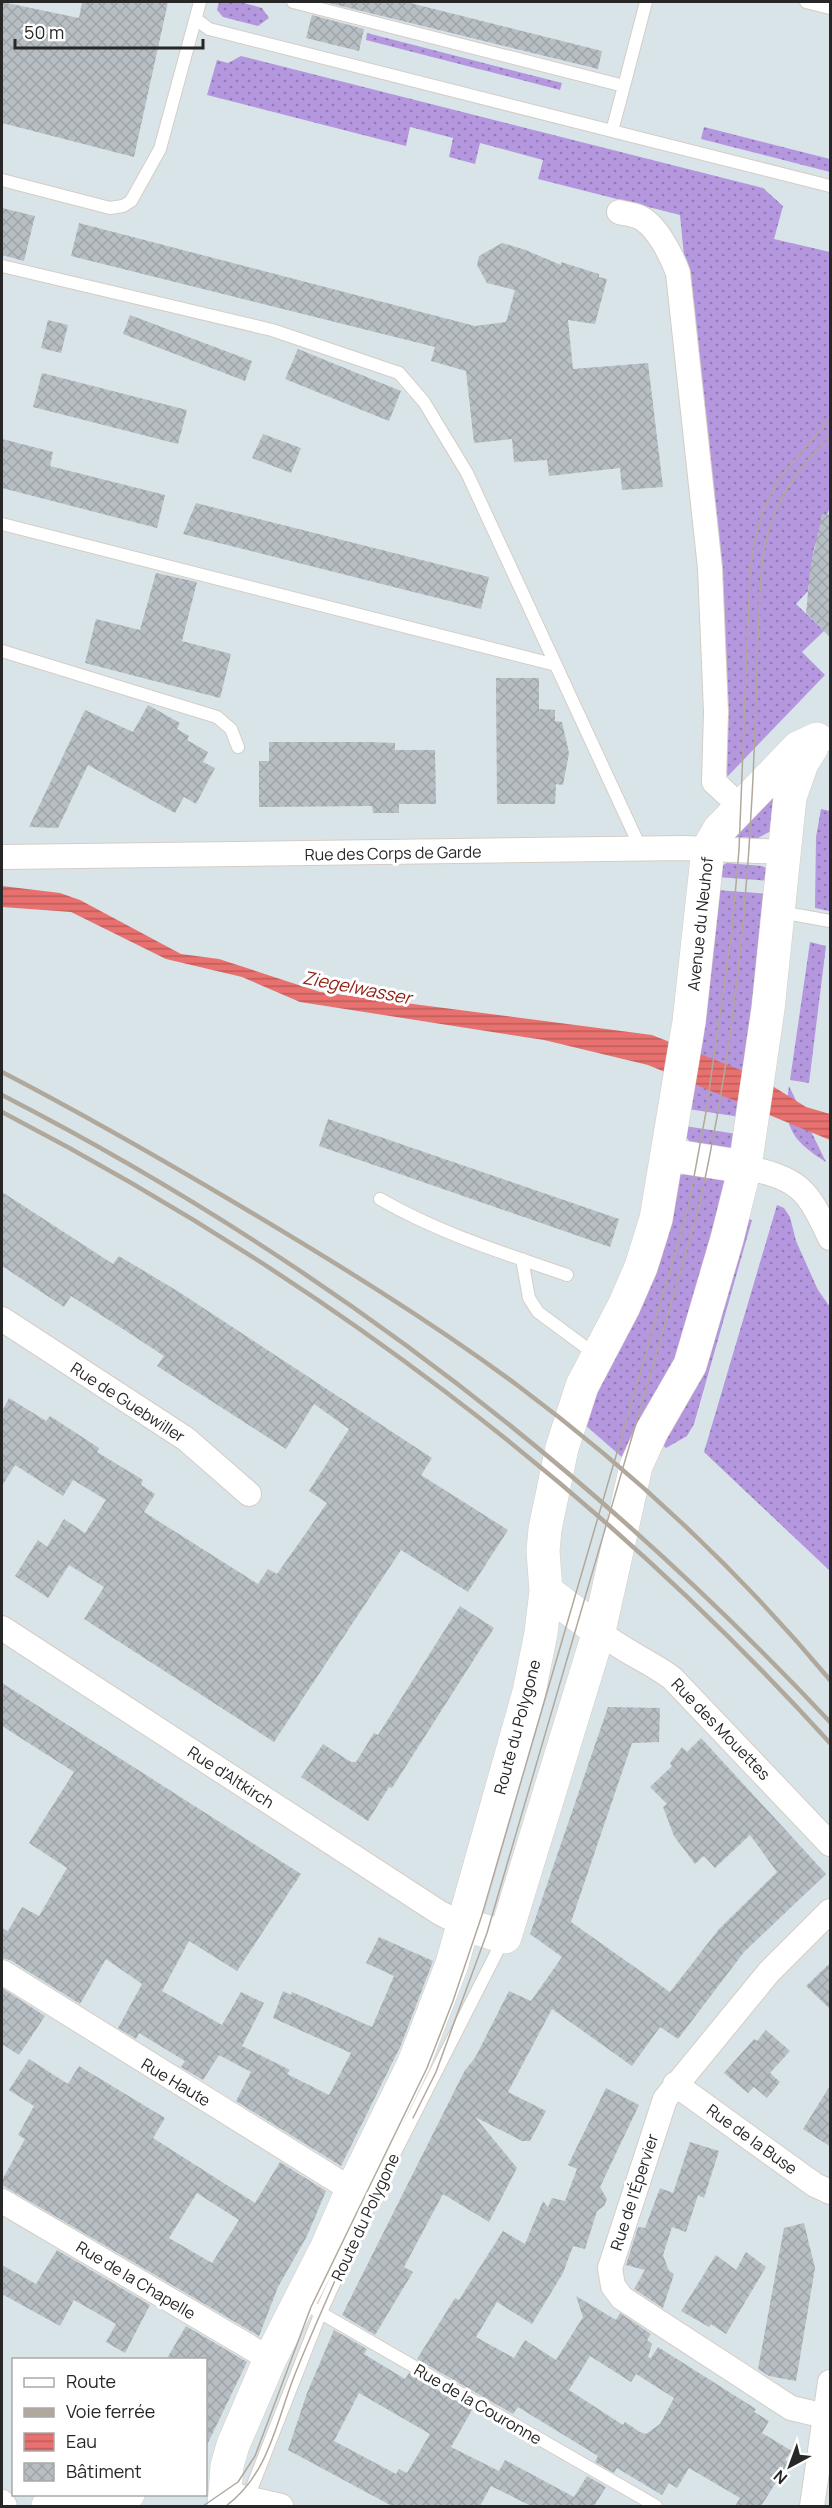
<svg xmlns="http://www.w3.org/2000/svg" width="832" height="2508" viewBox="0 0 832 2508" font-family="Manrope,sans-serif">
<defs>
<pattern id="grass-dots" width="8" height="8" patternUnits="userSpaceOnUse" patternTransform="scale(1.5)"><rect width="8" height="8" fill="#b497de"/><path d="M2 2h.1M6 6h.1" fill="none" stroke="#927bb4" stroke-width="1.8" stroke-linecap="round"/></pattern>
<pattern id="water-rules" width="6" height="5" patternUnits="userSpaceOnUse" patternTransform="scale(1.5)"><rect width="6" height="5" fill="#e8716f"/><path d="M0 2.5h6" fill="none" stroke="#bc5d5b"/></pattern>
<pattern id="building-cross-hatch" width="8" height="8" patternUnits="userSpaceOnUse" patternTransform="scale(1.5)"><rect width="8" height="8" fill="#b8bfc4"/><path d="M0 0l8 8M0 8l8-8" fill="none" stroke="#9ea4a8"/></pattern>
</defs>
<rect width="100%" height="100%" fill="#d9e4e9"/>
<path fill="url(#grass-dots)" d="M219 2H240L262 8 269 18 258 26 223 17 217 10Z
M367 33 562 83 560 90 366 40Z
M241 56 763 188 783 206 774 239 830 252V507L814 548 808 591 796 604 824 631 802 652 825 675 728 776 723 771 694 358 680 215 538 179 543 160 480 143 475 164 449 157 453 138 410 127 406 146 207 95 217 60 228 63Z
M704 127 830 159V172L701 139Z
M785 772 771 831 758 838 735 837Z
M821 809 830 811 829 911 815 908 816 837Z
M727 863 762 866 766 868 771 881 717 877 721 866Z
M716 890 769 894 740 1117 688 1109Z
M810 942 826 946 809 1083 790 1080Z
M789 1086 826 1162C791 1140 783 1127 789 1086Z
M685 1126 737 1134 732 1149 691 1143 685 1136Z
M688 1173 728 1181 686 1347 632 1466 584 1424 677 1176Z
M777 1205 784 1208 790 1217 796 1241 818 1290 830 1307V1571L704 1452Z
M741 1217 752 1220 694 1424 687 1436 666 1448 659 1442Z"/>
<path fill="url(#water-rules)" d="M2 886 60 893 80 900 181 954 219 959 320 992 652 1035 758 1077 806 1107 830 1114V1140L648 1065 544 1040 300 1002 242 977 166 959 71 912 2 907Z"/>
<path fill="url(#building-cross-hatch)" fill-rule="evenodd" d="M2 2 79 18 82 2H168L134 157 2 123Z
M325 2H406L602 51 598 69Z
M312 15 364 29 359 51 306 38Z
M2 208 35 216 24 261 2 255Z
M79 223 475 326 506 322 515 290 487 283 477 265 479 256 502 243 523 249 561 265V262L599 274V277L607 279 595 324 568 320 573 369 648 363 663 487 622 490 620 468 549 476 547 460 514 462 512 439 474 443 466 371 431 361 435 347 71 256Z
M130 315 252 361 245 381 123 334Z
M48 320 68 325 61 353 41 348Z
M298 349 401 391 389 421 285 379Z
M42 373 187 410 178 444 33 407Z
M263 434 301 448 291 473 252 458Z
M2 439 53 452 50 466 165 495 157 528 2 488Z
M196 503 489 577 481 609 183 534Z
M822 514 831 515V638L806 613 810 570Z
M156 573 197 582 182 641 231 654 220 698 85 663 96 619 140 630Z
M496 678H539V709L555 710V721L562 722 569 753 563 785 556 784 555 804H497Z
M148 705 180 723 177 729 189 736 187 740 208 752 203 762 215 768 196 804 184 797 175 813 88 765 58 828 29 827 85 710 133 732Z
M269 742H368L395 743V750H435L436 804H399V813H373L372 806 259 807V761H269Z
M328 1119 619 1219 610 1247 319 1146Z
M2 1192 113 1264 119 1256 179 1292 432 1458 421 1475 508 1530 468 1592 401 1550 274 1742 84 1619 104 1587 69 1565 48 1598 15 1576 38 1540 47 1547 64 1519 85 1533 106 1500 73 1480 63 1496 15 1465 2 1486V1411L9 1398 46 1421 50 1416 99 1448 97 1452 143 1480 141 1485 155 1494 144 1512 258 1584 268 1569 277 1574 327 1503 309 1491 349 1429 314 1404 286 1449 157 1366 164 1356 123 1329 71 1296 64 1307 2 1266Z
M460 1606 494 1628 392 1788 389 1787 368 1821 301 1777 323 1744 351 1762H356L374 1733 378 1735Z
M2 1683 301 1874 237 1971 189 1941 162 1991 222 2025 241 1992 264 2003 242 2046 290 2070 287 2074 329 2095 351 2053 273 2018 283 1991 291 1995 292 1992 372 2027 394 1976 366 1963 379 1937 433 1961 401 2045 341 2166 236 2101 251 2072 219 2055 203 2080 181 2067 185 2061 139 2033 136 2039 118 2028 142 1984 106 1959 80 2004 10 1960 2 1958V1928L8 1931 22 1907 39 1916 67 1868 29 1843 74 1772 2 1726Z
M608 1707 660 1708 659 1742 632 1743 571 1922 670 1992 719 1929 777 1872 750 1835 715 1868 704 1856 695 1864 674 1836 663 1807 667 1804 650 1787 672 1766 670 1763 682 1747 687 1752 701 1738 826 1874 744 1952 678 2039 660 2027 632 2066 552 2009 508 2092 546 2111 530 2141H522L475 2117 517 2168 489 2222 443 2194 404 2267 413 2272 375 2335 342 2315 465 2070 475 2058 509 1991 531 2001 562 1957 530 1934Z
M831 1962V2010L806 1986Z
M2 1988 45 2016 19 2055 2 2044Z
M766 2030 790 2051 770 2073 780 2082 767 2098 754 2087 748 2093 724 2073 754 2039 757 2041Z
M29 2059 68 2084 79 2066 165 2118 153 2138 255 2203 280 2162 326 2191 307 2236 278 2287 259 2336 2 2185V2180L25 2139 18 2135 34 2106 9 2090ZM197 2193 239 2220 212 2263 169 2238Z
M831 2084V2147L803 2129Z
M606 2088 639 2105 600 2187 607 2199 604 2206 597 2211 585 2249 573 2246 563 2273 532 2324 497 2302 476 2337 514 2358 525 2340 556 2360 583 2317 576 2296 616 2320 620 2313 651 2334 647 2340 652 2344 648 2357 651 2358 658 2347 756 2409 754 2412 769 2421 762 2433 792 2451 785 2460 789 2462 761 2506H735L740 2498 689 2468 677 2488 669 2483 662 2495 617 2468 614 2473 595 2462 598 2456 518 2407 513 2414 417 2359 455 2298 459 2300 503 2231 525 2244 543 2201 548 2207 552 2198 565 2201 577 2169 568 2165ZM590 2356 631 2382 636 2374 674 2398 660 2424 646 2434 640 2432 625 2422 623 2425 569 2390Z
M690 2142 719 2151 704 2198 698 2195 686 2232 672 2227 663 2255 669 2271 674 2274 663 2308 634 2289 645 2270 626 2265 638 2227 645 2228 660 2188 673 2193Z
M804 2223 815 2268 796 2381 769 2376 758 2369 784 2228Z
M57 2250 150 2305 125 2353 106 2342 116 2324 74 2300 60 2326 2 2294V2265L36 2284Z
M746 2252 766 2267 726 2334 711 2324 709 2327 681 2311 716 2255 736 2270Z
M186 2326 247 2362 206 2447V2360H166Z
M334 2330 367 2349 364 2354 405 2379 409 2373 472 2410 451 2447 499 2471 505 2460 574 2497 587 2476 606 2487 594 2506H531L491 2486 480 2506H392L288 2450 307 2393ZM359 2393 430 2434 407 2473 399 2469 396 2474 334 2441Z"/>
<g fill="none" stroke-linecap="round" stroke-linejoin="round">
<g stroke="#d5cdc4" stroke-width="14">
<path id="lane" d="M293 2 624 86 612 131 830 186
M806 2 830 8
M196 19 209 29 612 131
M624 86 646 2
M2 180 110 208 123 206 131 201 160 149 200 2
M2 266 272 330 399 373 424 402 467 473 641 849
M2 524 556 665
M2 651 217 717 231 729 238 747
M780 912 830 921
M380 1199C441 1234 501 1252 567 1275
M522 1259 529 1298 538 1312 596 1355
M314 2309 656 2506
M247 2500 321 2312 381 2180 504 1938"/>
</g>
<g stroke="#d5cdc4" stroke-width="26">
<path id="street" d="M619 212C626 214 633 214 639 217 656 224 672 256 678 273L710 568 716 712 714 782 741 807
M2 857 684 848 785 852
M745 1167C799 1179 807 1188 830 1238
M2 1319 186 1439 249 1494
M2 1628 440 1913 462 1924
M599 1631C620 1650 648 1660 672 1678L830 1844
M2 1972 352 2190
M675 2084 815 2185 830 2192
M2 2201 270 2359
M825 2416 791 2408 622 2298 613 2286 610 2268 665 2099 769 1972 830 1911
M224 2493 281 2506
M2 2502 5 2506
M812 2506 830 2382"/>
</g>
<g stroke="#d5cdc4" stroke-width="34">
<path id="secondary" d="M669 1155 745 1167
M546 1591 599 1631
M462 1924 505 1937 599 1631 636 1466 652 1431 690 1365 727 1239 745 1167 768 1009 790 797 802 763 812 747
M48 2506 128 2494
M224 2506 227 2466 233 2445 270 2359 327 2247 352 2190 414 2063 452 1964 529 1692 541 1633 546 1591 543 1551 545 1529 562 1448 582 1386 624 1306 641 1267 656 1219 689 1022 708 849 719 830 798 748 817 739"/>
</g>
<use href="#lane" stroke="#fff" stroke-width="12"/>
<use href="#street" stroke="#fff" stroke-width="24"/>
<use href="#secondary" stroke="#fff" stroke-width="33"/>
<path stroke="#b1a89c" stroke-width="1.5" d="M413 2118 436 2072 487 1933 698 1211C729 1075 745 936 752 797 755 744 756 691 758 638 760 602 759 564 769 529 780 492 803 463 830 436
M203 2506 238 2482 255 2456 311 2307 427 2068 453 2001 482 1915 688 1209 706 1112 732 930 739 850 750 573 754 544 761 516 777 481 830 419
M226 2506C269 2474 276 2422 295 2374 311 2334 329 2295 346 2255"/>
<path stroke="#b1a89c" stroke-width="4.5" d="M2 1072C83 1114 163 1160 242 1207 336 1263 429 1320 517 1385 631 1470 739 1571 830 1680
M2 1095C313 1255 590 1467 830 1722
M2 1112C312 1273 595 1484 830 1743"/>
</g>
<g text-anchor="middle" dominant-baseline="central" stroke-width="6" stroke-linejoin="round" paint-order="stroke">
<g font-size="16" fill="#272727" stroke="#fff">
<text transform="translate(393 853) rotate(-1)">Rue des Corps de Garde</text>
<text transform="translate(700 924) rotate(-84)">Avenue du Neuhof</text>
<text transform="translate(128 1402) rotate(33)">Rue de Guebwiller</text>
<text transform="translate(517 1727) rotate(-75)">Route du Polygone</text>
<text transform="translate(721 1729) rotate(46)">Rue des Mouettes</text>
<text transform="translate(231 1777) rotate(33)">Rue d'Altkirch</text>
<text transform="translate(176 2082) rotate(31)">Rue Haute</text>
<text transform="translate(752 2139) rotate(36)">Rue de la Buse</text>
<text transform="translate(634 2192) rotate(-72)">Rue de l'Épervier</text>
<text transform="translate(365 2217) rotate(-65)">Route du Polygone</text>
<text transform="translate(136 2280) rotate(31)">Rue de la Chapelle</text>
<text transform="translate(478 2404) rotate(30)">Rue de la Couronne</text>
</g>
<g font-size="18" font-style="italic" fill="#8f1f13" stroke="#fff">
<text transform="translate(357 987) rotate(11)">Ziegelwasser</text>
</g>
</g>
<rect width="832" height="2508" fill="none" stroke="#272727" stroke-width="6"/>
<rect x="12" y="2358" width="195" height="138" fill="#ffffff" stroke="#a9a9a9" stroke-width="1.5"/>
<rect x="24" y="2378" width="30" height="9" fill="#ffffff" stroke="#a9a9a9" stroke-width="1.5"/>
<text x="66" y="2388" font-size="18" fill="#272727">Route</text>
<rect x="24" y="2408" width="30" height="9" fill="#b1a89c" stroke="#a9a9a9" stroke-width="1.5"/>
<text x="66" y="2418" font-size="18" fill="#272727">Voie ferrée</text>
<rect x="24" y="2433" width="30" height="18" fill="url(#water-rules)" stroke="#a9a9a9" stroke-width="1.5"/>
<text x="66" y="2448" font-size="18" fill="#272727">Eau</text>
<rect x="24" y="2463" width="30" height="18" fill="url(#building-cross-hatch)" stroke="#a9a9a9" stroke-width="1.5"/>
<text x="66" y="2478" font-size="18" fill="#272727">Bâtiment</text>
<g transform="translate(790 2466) rotate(221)" stroke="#ffffff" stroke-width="4.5" paint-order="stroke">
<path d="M0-4.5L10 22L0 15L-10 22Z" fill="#272727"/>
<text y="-9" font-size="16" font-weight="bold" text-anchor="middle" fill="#272727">N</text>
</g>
<path d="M15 39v9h188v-9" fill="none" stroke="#272727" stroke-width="3"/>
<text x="24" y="39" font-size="18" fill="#272727" stroke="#ffffff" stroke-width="4.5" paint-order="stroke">50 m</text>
</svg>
